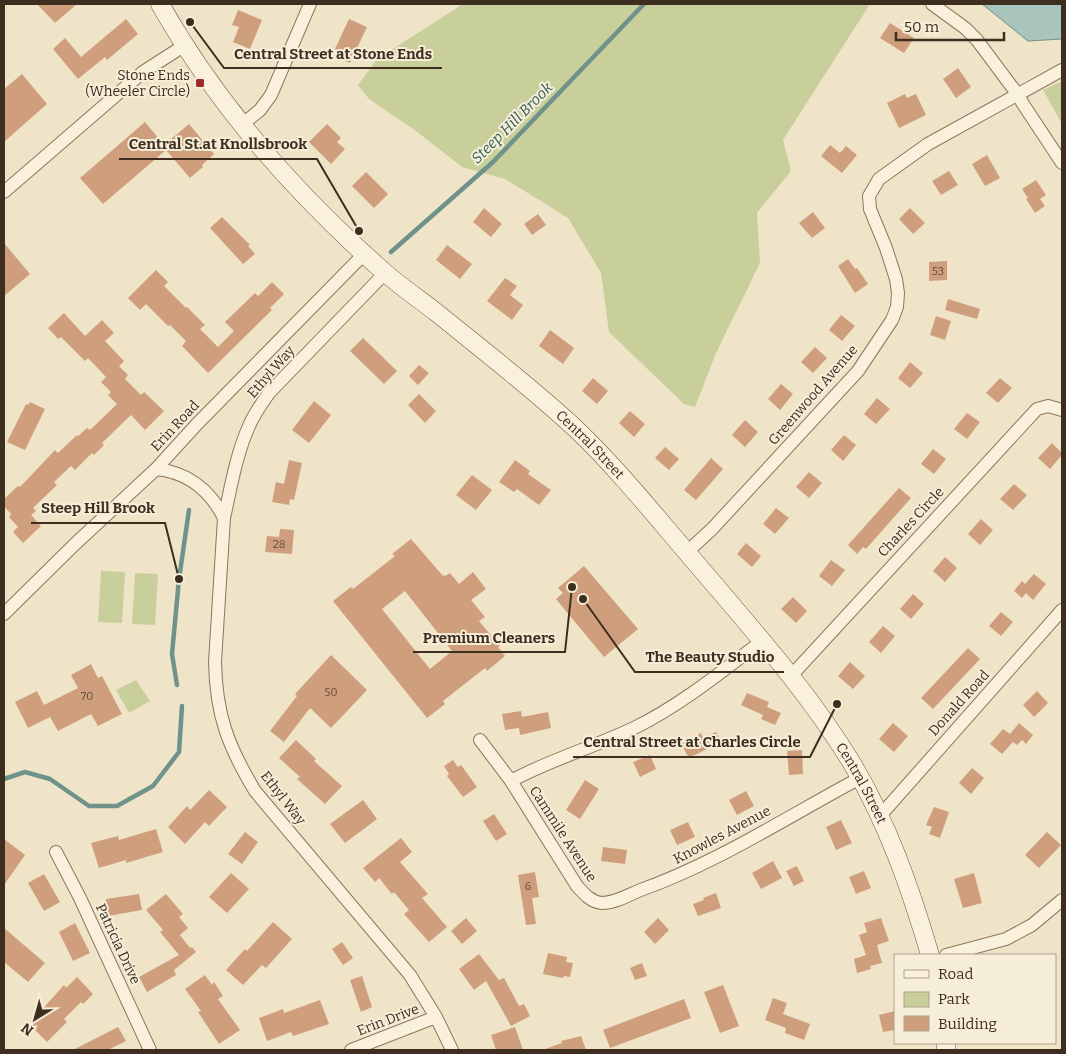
<svg xmlns="http://www.w3.org/2000/svg" width="1066" height="1054" viewBox="0 0 1066 1054" font-family="Bitter,serif">
<rect width="100%" height="100%" fill="#f0e4c8"/>
<path fill="#c9cf9b" d="M463 4H870L783 140 791 171 757 213 760 263 716 353 695 407 684 404 609 332 601 273 568 218 505 179 462 167 416 131 369 99 358 85 377 59Z
M1062 81V124L1043 90Z
M101 571 125 572 122 623 98 622Z
M135 573 158 574 155 625 132 624Z
M136 680 150 701 129 713 116 690Z"/>
<path fill="#a9c4bc" stroke="#6f938a" d="M982 4H1062V39L1028 41Z"/>
<g fill="none" stroke-linecap="round" stroke-linejoin="round">
<path stroke="#6f938a" stroke-width="4.5" d="M391 252 493 162 644 4
M177 685 172 654 179 579 189 510
M4 779 25 772 50 779 89 806H117L153 786 179 752 182 706"/>
</g>
<path fill="#cf9f7d" fill-rule="evenodd" d="M37 4H77L55 23Z
M238 10 262 20 250 49 233 42 239 27 232 25Z
M126 19 138 34 107 60 105 57 78 79 53 49 65 38 81 57Z
M349 19 367 27 350 63 335 57 338 50 335 49Z
M890 23 914 38 904 53 880 38Z
M958 68 971 87 956 98 943 79Z
M22 74 47 104 4 142V89Z
M905 94 907 98 916 94 926 115 899 128 887 103Z
M145 122 164 145 189 124 214 154 202 165 203 167 190 178 166 150 103 204 80 178Z
M327 124 341 138 337 142 345 149 331 164 309 142Z
M830 145 840 153 846 146 857 155 842 173 821 156Z
M987 155 1000 178 985 186 972 164Z
M949 171 958 185 941 195 932 181Z
M366 172 388 194 374 208 352 186Z
M1036 180 1046 195 1040 199 1045 206 1035 213 1026 199 1028 198 1022 189Z
M484 208 502 224 491 237 473 222Z
M910 208 925 223 913 234 899 219Z
M813 212 825 228 812 238 799 223Z
M538 214 546 225 532 235 524 224Z
M222 217 250 245 248 246 255 254 243 264 210 228Z
M4 243 30 274 4 296Z
M447 245 472 264 460 279 436 260Z
M848 259 855 269 857 268 868 284 855 293 838 266Z
M947 261V280L929 281V262Z
M156 270 168 282 164 286 186 308 187 307 205 325 200 329 218 347 234 331 225 322 255 293 258 296 272 282 284 294 270 308 272 310 208 373 182 346 186 341 170 325 168 326 146 304 140 310 128 298Z
M505 278 517 286 510 295 523 305 512 320 487 301Z
M948 299 980 309 977 319 945 310Z
M64 313 85 336 102 320 114 333 105 341 124 361 119 366 128 375 125 379 141 395 144 392 164 411 145 430 131 415 102 443 104 445 94 455 92 453 75 470 71 466 54 482 57 485 33 508 36 511 31 515 41 526 23 543 13 532 18 527 9 517 11 514 4 506V499L18 486 20 487 55 450 58 453 77 435 78 436 87 428 90 430 117 404 108 395 111 392 101 382 106 377 88 358 85 361 61 337 58 339 48 328Z
M841 315 855 326 842 341 829 330Z
M936 316 951 321 945 340 930 335Z
M550 330 574 348 563 364 539 346Z
M363 338 397 371 384 384 350 351Z
M815 347 827 358 813 373 801 362Z
M910 362 923 373 910 388 898 378Z
M419 365 429 373 418 385 409 376Z
M593 378 608 391 597 404 582 391Z
M1000 378 1012 388 998 403 986 393Z
M781 384 793 394 780 410 768 399Z
M419 394 436 411 425 423 408 405Z
M877 398 890 409 876 424 864 414Z
M314 401 331 415 309 443 292 430Z
M30 402 45 409 25 450 7 442 26 404 28 405Z
M630 411 645 424 634 437 619 423Z
M967 413 980 422 967 439 954 429Z
M745 420 758 432 745 447 732 435Z
M844 435 856 445 843 461 831 450Z
M1052 443 1062 453V455L1050 469 1038 458Z
M665 447 679 459 669 470 655 458Z
M933 449 946 459 934 474 921 464Z
M711 458 723 469 696 500 684 490Z
M289 460 302 463 294 500 290 499 289 505 272 502 276 482 284 484Z
M515 460 530 471 528 474 551 490 539 505 517 489 514 492 499 482Z
M809 472 822 483 809 498 796 487Z
M472 475 492 490 476 510 456 495Z
M1014 484 1027 495 1013 510 1000 499Z
M899 488 911 498 866 549 863 547 857 554 848 545Z
M776 508 789 518 775 534 763 524Z
M981 519 993 530 980 545 968 534Z
M280 529 294 530 292 554 265 552 267 536 279 537Z
M411 539 443 576 444 575 445 576 450 573 459 584 473 572 486 589 471 600 485 617 479 621 500 646 498 647 505 656 487 671 485 668 443 701 445 704 427 718 333 601 351 587 353 589 395 556 392 554ZM405 591 452 651 430 669 382 609Z
M746 543 761 556 752 567 737 554Z
M945 557 957 568 945 582 933 571Z
M831 560 845 570 832 586 819 576Z
M584 566 638 629 604 657 556 599 563 593 558 588Z
M1034 574 1046 584 1033 600 1026 593 1022 598 1014 591 1022 581 1025 584Z
M913 594 924 604 911 619 900 609Z
M793 597 807 611 796 623 781 609Z
M1001 612 1013 622 1001 636 989 626Z
M883 626 895 636 881 653 869 642Z
M968 648 980 659 933 709 921 698Z
M331 655 367 690 331 728 310 708 284 742 270 731 297 696 295 694Z
M850 662 865 676 853 689 838 676Z
M91 664 98 678 102 676 122 714 98 726 91 714 58 731 50 717 28 728 15 702 37 691 44 705 78 688 71 675Z
M1037 691 1048 703 1034 717 1023 705Z
M747 693 769 702 767 707 781 713 775 725 761 719 763 715 741 705Z
M521 711 522 717 548 712 551 728 520 735 519 728 505 730 502 714Z
M893 723 908 736 894 752 879 739Z
M1019 723 1033 735 1026 744 1022 740 1017 745 1013 742 1002 754 990 744 1003 729 1010 734Z
M716 732 721 742 689 758 681 744 701 733 703 738Z
M296 740 316 759 314 761 342 786 325 804 297 779 300 777 279 758Z
M802 750 803 774 789 775 787 751Z
M650 755 656 769 640 777 633 762Z
M453 760 458 767 461 765 477 787 463 797 447 776 449 774 444 766Z
M972 768 984 778 971 794 959 783Z
M585 780 599 789 580 819 566 810Z
M209 790 227 807 209 826 205 822 185 844 168 827 187 806 190 810Z
M746 791 754 806 737 815 729 800Z
M363 800 377 819 345 843 330 824Z
M934 807 949 812 940 838 929 834 932 827 926 825Z
M494 814 507 834 496 841 483 821Z
M841 820 852 843 836 850 826 827Z
M688 822 695 837 677 845 670 830Z
M156 829 163 852 126 863V860L99 868 91 843 118 836 119 840Z
M245 832 258 842 242 864 228 854Z
M1047 832 1061 845 1039 868 1025 855Z
M401 838 412 852 400 862 428 894 422 898 447 927 429 942 404 914 409 910 394 892 392 894 379 878 375 882 363 868Z
M4 839 25 855 4 885Z
M603 847 627 850 625 864 601 861Z
M773 861 782 878 761 889 752 873Z
M797 866 804 881 794 886 786 871Z
M864 871 871 888 856 894 849 877Z
M535 872 539 897 532 898 536 924 526 925 518 875Z
M231 873 249 889 227 913 209 897Z
M974 873 982 903 963 908 954 879Z
M44 874 60 902 44 911 28 883Z
M716 893 721 908 698 916 693 904 704 900 703 898Z
M139 894 142 910 108 916 106 899Z
M166 894 183 914 179 917 188 928 180 935 190 948 192 947 196 952 174 970 176 975 147 992 139 977 179 955 160 932 163 930 146 910Z
M466 918 477 931 462 944 451 931Z
M658 918 669 930 655 944 644 932Z
M881 918 889 941 877 945 882 963 870 966 871 969 857 973 854 959 866 955 859 935 867 932 864 923Z
M273 922 292 939 266 968 262 965 243 985 226 970 245 949 247 951Z
M75 923 90 953 73 961 59 932Z
M4 928 45 963 28 982 4 962Z
M342 942 353 958 343 965 332 949Z
M548 953 567 957 566 962 573 963 570 977 564 976 563 978 543 974Z
M479 954 499 980 504 978 519 1006 524 1004 530 1016 511 1026 486 981 474 990 459 969Z
M642 963 647 976 635 980 630 968Z
M205 975 212 985 214 982 223 996 218 999 240 1030 219 1044 198 1012 201 1011 185 989Z
M362 976 372 1007 361 1012 350 980Z
M77 977 93 994 83 1004 81 1002 64 1019 67 1022 47 1042 29 1024 64 985 66 988Z
M723 985 739 1026 720 1033 704 992Z
M773 998 787 1003 783 1014 810 1024 804 1040 785 1033 786 1028 765 1020Z
M684 999 691 1018 610 1048 603 1030Z
M320 1000 329 1024 293 1036 291 1032 267 1041 259 1018 283 1009 284 1013Z
M895 1011V1030L883 1032 879 1015Z
M118 1027 126 1041 108 1050H73Z
M515 1027 523 1050H496L491 1035Z
M581 1036 586 1050H545V1049L562 1043 561 1041Z"/>
<g fill="none" stroke-linecap="round" stroke-linejoin="round">
<g stroke="#8d765c" stroke-width="14">
<path id="minor" d="M932 4 965 28 977 40 1018 95 1023 104 1062 163
M243 124 260 110 271 95 310 4
M4 192 143 72 185 45
M156 469C187 472 210 490 224 518L215 662C216 715 228 746 255 791L410 975 436 1017 452 1050
M224 518C231 487 236 455 249 426 254 414 262 403 269 393L385 273
M687 552 712 529 858 371 892 320 897 307 898 293 896 279 886 248 870 209 869 196 879 179 928 144 1062 70
M4 614 75 544 156 469 197 424 364 254
M791 676 1037 409 1048 406 1062 410
M480 740 511 781 577 886C584 894 591 902 602 903 614 903 627 896 638 891 717 863 787 817 860 778
M511 781C551 759 595 747 636 727 681 705 722 671 762 641
M879 817 1062 610
M56 852 80 898 150 1050
M946 955 1006 939 1032 925 1062 900
M351 1050 436 1017"/>
</g>
<g stroke="#6f573f" stroke-width="19">
<g id="secondary">
<path id="s1" d="M160 4C217 105 296 194 383 271 400 286 419 299 437 313 484 351 532 388 576 429 619 470 657 518 696 563 751 628 809 692 853 765 888 824 911 890 930 955"/>
<path d="M946 1043V1050"/>
</g>
</g>
<use href="#minor" stroke="#faf1dc" stroke-width="12"/>
<use href="#secondary" stroke="#faf1dc" stroke-width="18"/>
</g>
<rect fill="#9e2a2b" stroke="#f7eed8" stroke-width="2" x="195" y="78" width="10" height="10" rx="2.5"/>
<g text-anchor="middle" dominant-baseline="central" stroke-width="4" stroke-linejoin="round" paint-order="stroke">
<g font-size="11" fill="#624a37">
<text x="938" y="271">53</text>
<text x="279" y="544">28</text>
<text x="331" y="692">50</text>
<text x="87" y="696">70</text>
<text x="528" y="886">6</text>
</g>
<g font-size="14" fill="#3d2e20" stroke="#f7eed8" text-anchor="end">
<text x="190" y="75">Stone Ends<tspan x="190" dy="16">(Wheeler Circle)</tspan></text>
</g>
<g font-size="14" fill="#3d2e20" stroke="#f7eed8">
<text transform="translate(271 372) rotate(-49)">Ethyl Way</text>
<text transform="translate(813 395) rotate(-49)">Greenwood Avenue</text>
<text transform="translate(175 426) rotate(-47)">Erin Road</text>
<text stroke="none"><textPath href="#s1" startOffset="620">Central Street</textPath></text>
<text transform="translate(911 522) rotate(-47)">Charles Circle</text>
<text transform="translate(959 703) rotate(-48)">Donald Road</text>
<text stroke="none"><textPath href="#s1" startOffset="1055">Central Street</textPath></text>
<text transform="translate(283 798) rotate(52)">Ethyl Way</text>
<text transform="translate(563 834) rotate(57)">Cammile Avenue</text>
<text transform="translate(722 835) rotate(-28)">Knowles Avenue</text>
<text transform="translate(118 944) rotate(65)">Patricia Drive</text>
<text transform="translate(388 1020) rotate(-21)">Erin Drive</text>
</g>
<g font-size="15" font-style="italic" fill="#2f5d5a" stroke="#f7eed8">
<text transform="translate(512 123) rotate(-45)">Steep Hill Brook</text>
</g>
</g>
<path fill="none" stroke="#3d2e20" stroke-width="2" d="M190 22L224 68H442M359 231L317 159H119M179 579L165 523H31M572 587L565 652H413M583 599L635 672H784M837 704L810 757H573"/>
<g fill="#3d2e20" stroke="#f7eed8" stroke-width="2">
<circle cx="190" cy="22" r="5"/>
<circle cx="359" cy="231" r="5"/>
<circle cx="179" cy="579" r="5"/>
<circle cx="572" cy="587" r="5"/>
<circle cx="583" cy="599" r="5"/>
<circle cx="837" cy="704" r="5"/>
</g>
<g font-size="15" text-anchor="middle" font-weight="bold" fill="#3d2e20" stroke="#f7eed8" stroke-width="4" stroke-linejoin="round" paint-order="stroke">
<text x="333" y="59">Central Street at Stone Ends</text>
<text x="218" y="149">Central St.at Knollsbrook</text>
<text x="98" y="513">Steep Hill Brook</text>
<text x="489" y="643">Premium Cleaners</text>
<text x="710" y="662">The Beauty Studio</text>
<text x="692" y="747">Central Street at Charles Circle</text>
</g>
<rect width="1066" height="1054" fill="none" stroke="#3d2e20" stroke-width="10"/>
<rect x="894" y="954" width="162" height="90" fill="#f7eed8" stroke="#ada18e"/>
<rect x="904" y="970" width="25" height="8" fill="#faf1dc" stroke="#ada18e"/>
<text x="938" y="979" font-size="15" fill="#3d2e20">Road</text>
<rect x="904" y="992" width="25" height="15" fill="#c9cf9b" stroke="#ada18e"/>
<text x="938" y="1004" font-size="15" fill="#3d2e20">Park</text>
<rect x="904" y="1016" width="25" height="15" fill="#cf9f7d" stroke="#ada18e"/>
<text x="938" y="1029" font-size="15" fill="#3d2e20">Building</text>
<g transform="translate(35 1019) rotate(217)" stroke="#f7eed8" stroke-width="4" paint-order="stroke">
<path d="M0-4L9 19L0 12L-9 19Z" fill="#3d2e20"/>
<text y="-8" font-size="14" font-weight="bold" text-anchor="middle" fill="#3d2e20">N</text>
</g>
<path d="M896 32v8h108v-8" fill="none" stroke="#3d2e20" stroke-width="2.5"/>
<text x="904" y="32" font-size="15" fill="#3d2e20" stroke="#f7eed8" stroke-width="4" paint-order="stroke">50 m</text>
</svg>
